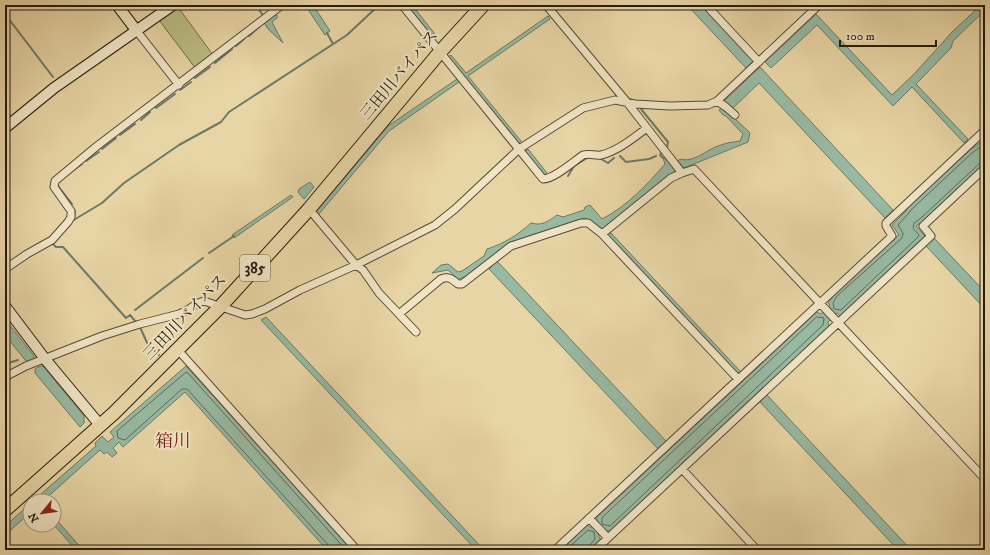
<svg xmlns="http://www.w3.org/2000/svg" width="990" height="555" viewBox="0 0 990 555" font-family="'IM FELL DW Pica','Noto Serif JP',serif">
<rect width="100%" height="100%" fill="#e8d5a5"/>
<filter id="stains"><feTurbulence type="fractalNoise" baseFrequency=".005" numOctaves="4"/><feColorMatrix values="0 0 0 0 .2 0 0 0 0 .09 0 0 0 0 .02 0 0 0 .5 -.17"/></filter>
<radialGradient id="worn" r=".72"><stop offset=".6" stop-color="#630" stop-opacity="0"/><stop offset="1" stop-color="#630" stop-opacity=".3"/></radialGradient>
<path fill="#babc83" stroke="#706c48" d="M178 7 213 55 196 69 159 20Z"/>
<path fill="#98b9a2" stroke="#6a7a67" d="M305 5H313L330 31 325 35Z
M407 5H412L438 38 435 40Z
M687 5H701L753 61 746 68Z
M981 5H985V10L953 41 951 48 916 84 968 139 964 143 912 87 893 106 817 25 771 68 765 62 816 14 892 95 915 73 952 32Z
M275 14 277 15V18L272 22 283 43 268 29 264 22Z
M548 16 550 19 468 76 521 141 519 143 448 57 451 55 466 73Z
M760 67 893 210 885 218 759 83 732 109 724 101Z
M457 79 459 82 389 131 319 214 316 212 388 126Z
M722 108 726 110 750 133 748 142 684 168 678 161 680 159C694 163 706 150 718 146 725 143 733 142 740 141L743 134 726 116 723 115 719 110Z
M982 141 983 143 985 142V163L921 224 920 223 916 226 925 236 840 316 837 313 828 322 829 326 610 531H607L605 529 598 535 601 540 591 550H560L587 525 592 528 598 522 596 518 817 312 821 314 830 305 828 303 833 297 832 296 899 235 892 225 907 210 906 209 970 150Z
M528 149 547 173 544 175 525 151Z
M663 158 666 159 675 171 628 211 602 230 585 218 511 242C498 250 470 278 458 279L448 270 432 273 441 265 448 264 458 272 462 271 484 256 487 249C503 244 518 235 531 223 542 226 547 222 557 215L563 217 584 210 585 207 590 205 602 219C627 206 647 185 665 164Z
M310 182 314 187 304 199 298 192 299 189Z
M291 195 293 197 234 238 232 235Z
M611 233 741 372 737 374 608 236Z
M934 238 985 292V309L926 246Z
M497 261 666 441 658 449 489 269Z
M266 317 484 550H476L261 320Z
M5 319 34 356V359L29 361H26L5 335Z
M40 366H43L84 416V423L80 427 35 373V369Z
M186 366 352 550H327L185 392 123 447 119 442 113 448 117 453 112 457 107 452 104 454 100 450 43 501H33L96 446 95 443 102 436 108 442 114 437 110 432Z
M767 395 911 550H898L760 402Z
M30 504V513L5 535V526Z
M54 517 83 550H76L54 525Z"/>
<g fill="none" stroke-linecap="round" stroke-linejoin="round">
<path stroke="#5e6a58" stroke-width="1" d="M985 147H980L972 153 911 210 909 213 898 225 903 233 902 238 837 296 833 303 834 309 841 310 918 237 919 235 913 228 914 223 921 218 981 162 985 160
M817 317 824 318 823 325 610 526 602 524V518Z
M330 550 329 546 187 389H182L125 440 118 438 117 431 185 373 187 372 346 550
M566 550 588 530 594 532 595 539 589 546 588 550"/>
<path stroke="#6a7a67" stroke-width="2" d="M256 5 262 14
M5 14 53 77
M327 33 333 44
M249 36 259 27
M236 46 244 39
M215 63 232 49
M195 78 210 67
M180 90 191 82
M156 108 175 94
M641 109 668 142 667 148
M141 120 150 112
M120 135 135 124
M102 149 116 138
M662 152 660 155 663 158
M620 156 626 162 649 159 656 156
M601 159 608 163 614 158
M86 161 99 152
M72 171 82 164
M568 176 574 166 589 157
M58 182V186L72 204
M74 217 75 211
M72 221 102 203 124 183 179 145 221 122 229 112 347 35 379 5
M52 243 56 247H63L126 318 130 315 136 322
M209 253 234 236
M135 310 203 258
M140 327 148 345 159 355
M5 364 18 360"/>
<g stroke="#564a34" stroke-width="9">
<path id="street" d="M402 5 543 179C554 179 573 162 583 155 590 153 595 156 601 155 618 151 633 138 647 128
M546 5 626 101 682 173 694 169 985 479
M706 5 759 62
M136 30 179 85
M717 101 726 107 735 115
M309 209 356 265 363 270 379 293 416 332
M602 234 671 178 682 173
M5 269 27 254 52 240 68 222 71 217V211L54 187 55 181 97 146 282 5
M399 314 441 279C449 276 452 279 458 284H462L511 246 581 223H588L602 234 738 379
M178 350 357 550
M5 377 26 366 102 336 140 324 179 314 186 311 198 303 204 301 245 315 252 314 265 309 300 290 356 265 435 225 455 209 519 149 583 108 615 100 635 104 670 106 708 105 717 101 819 5
M682 469 931 236 923 226 985 168
M589 518 608 538 682 469 757 550
M555 550 892 236 886 226V223L985 130
M595 550 608 538"/>
</g>
<g stroke="#251c0e" stroke-width="12">
<path id="secondary" d="M117 5 136 30
M5 128 54 88 173 5
M5 306 45 359 100 425"/>
</g>
<g stroke="#251c0e" stroke-width="15">
<path id="highway" d="M5 510 114 413 220 307 309 209 440 52 483 5"/>
</g>
<use href="#street" stroke="#f0e4c4" stroke-width="7"/>
<use href="#secondary" stroke="#f0e4c4" stroke-width="10"/>
<use href="#highway" stroke="#e8d5a5" stroke-width="13"/>
</g>
<g text-anchor="middle" dominant-baseline="central" stroke-width="4" stroke-linejoin="round" paint-order="stroke">
<rect fill="#f0e4c4" stroke="#625845" stroke-width="1" x="240" y="255" width="30" height="26" rx="3"/>
<g font-size="15" font-weight="bold" fill="#251c0e">
<text x="255" y="268">385</text>
</g>
<g font-size="16" fill="#251c0e" stroke="#f0e4c4">
<text transform="translate(399 75) rotate(-50)">三田川バイパス</text>
<text transform="translate(185 317) rotate(-46)">三田川バイパス</text>
</g>
<g font-size="18" fill="#7a1f14" stroke="#f0e4c4">
<text x="173" y="442">箱川</text>
</g>
</g>
<rect width="990" height="555" fill="none" stroke="#e8d5a5" stroke-width="20"/>
<rect x="6" y="6" width="978" height="543" fill="none" stroke="#251c0e" stroke-width="2"/>
<rect x="10" y="10" width="970" height="535" fill="none" stroke="#251c0e"/>
<g transform="translate(42 513) rotate(241)"><circle r="19" fill="#f0e4c4" stroke="#9f947b"/>
<path d="M0-3L7 15L0 10L-7 15Z" fill="#8f2418"/>
<text y="-6" font-size="11" font-weight="bold" text-anchor="middle" fill="#251c0e">N</text>
</g>
<path d="M840 40v6h96v-6" fill="none" stroke="#251c0e" stroke-width="2"/>
<text x="846" y="40" font-size="12" fill="#251c0e" stroke="#f0e4c4" stroke-width="3" paint-order="stroke">100 m</text>
<rect width="100%" height="100%" filter="url(#stains)"/>
<rect width="100%" height="100%" fill="url(#worn)"/>
</svg>
